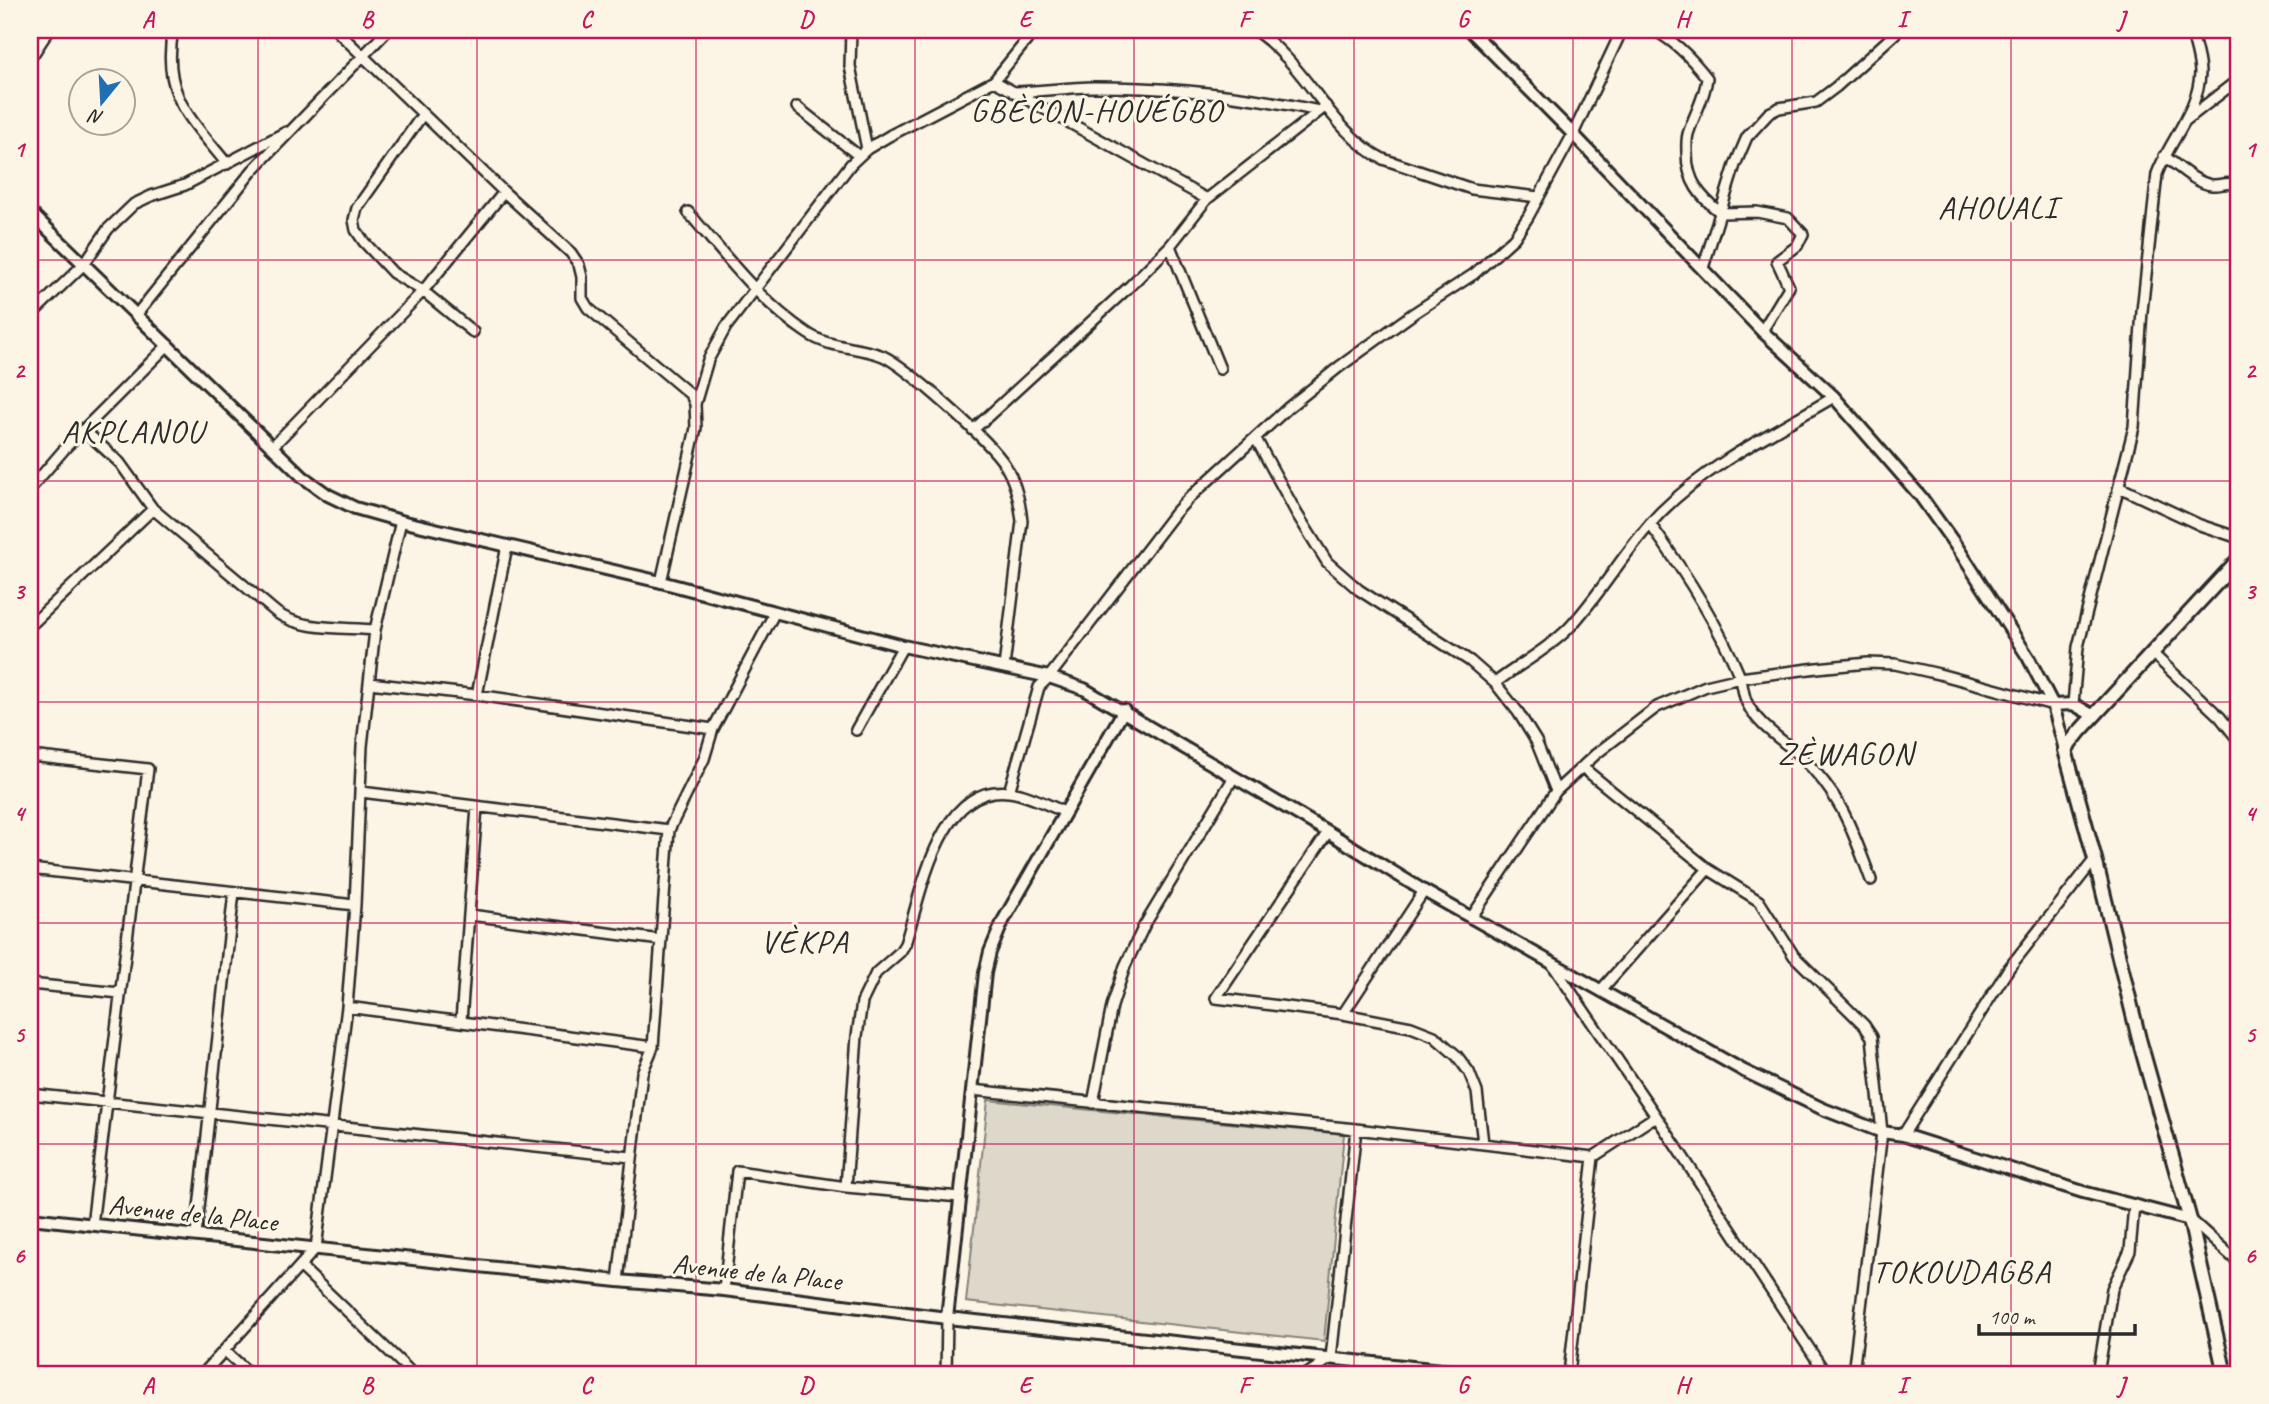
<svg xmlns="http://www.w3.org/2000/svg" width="2269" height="1404" viewBox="0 0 2269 1404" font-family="Caveat,sans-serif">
<rect width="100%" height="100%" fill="#fcf5e5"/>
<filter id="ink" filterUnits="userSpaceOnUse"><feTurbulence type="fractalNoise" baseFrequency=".0143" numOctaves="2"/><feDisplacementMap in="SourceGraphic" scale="14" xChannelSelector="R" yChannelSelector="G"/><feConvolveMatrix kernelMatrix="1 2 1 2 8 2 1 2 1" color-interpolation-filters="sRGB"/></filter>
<g filter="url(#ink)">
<path fill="#ded8ca" stroke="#84827a" stroke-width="2" d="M988 1100 1344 1134 1324 1341 966 1302Z"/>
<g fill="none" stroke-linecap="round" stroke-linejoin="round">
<g stroke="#2b2b2b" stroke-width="14">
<path id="minor" d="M173 30C161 94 190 118 227 164
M336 30 504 192 571 253 579 265 582 277V298L588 308 691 395 695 404 696 428 661 582
M851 30 850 66 867 149
M1254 30C1306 63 1330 132 1383 159L1472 189 1538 197
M1653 30C1674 40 1693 60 1707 78 1705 97 1695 113 1689 131 1686 138 1687 146 1687 153 1687 181 1700 197 1721 213L1757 212 1788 218 1803 234 1797 246 1777 261 1789 287 1762 331
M30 59 49 30
M994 81 1207 199
M1013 92C1040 92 1067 87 1094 87 1169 87 1246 95 1319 111
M797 107 859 156
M423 114 357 208 354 220 356 230 364 242 393 273 423 291 473 332
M2185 121 2239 79
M2164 156C2177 165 2195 183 2212 185 2224 186 2226 180 2239 187
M688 212C725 255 759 301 807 333 830 349 858 346 883 356 908 368 990 441 1005 465 1015 481 1020 503 1022 521L1004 667
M1170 246 1220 369
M1703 268 1735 165 1747 137 1769 113 1779 108 1816 102 1836 87 1898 31
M137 314 253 170 388 30
M30 316 84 264 108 229 134 204 151 196 185 185 286 132
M695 404 708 360 726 327 851 164 867 149 889 136 994 81 1035 30
M84 430 120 463 153 509 277 613C303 631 344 627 375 630
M973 430 1130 286 1170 246 1207 199 1326 106
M1256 439 1297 514 1327 562 1359 590 1470 661 1495 683 1518 712 1536 741 1556 791
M273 446 423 291 504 192
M2119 487 2200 525 2239 538
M30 489 67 446 168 345
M1650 524C1684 571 1718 623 1740 677 1743 685 1743 695 1747 703 1758 726 1782 739 1800 756 1841 794 1852 829 1871 880
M30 626 153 509
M2153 654 2220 717 2239 741
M369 683 477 695 713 729
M1495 683C1518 665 1547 650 1568 629 1602 593 1626 548 1661 512 1710 463 1775 432 1834 397
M477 695 507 546
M2073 704 2078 647 2134 427 2142 311 2157 174C2169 141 2199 110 2200 73 2200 60 2194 43 2191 30
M856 730 903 646
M30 756 148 769 92 1225
M1582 767 1708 869 1759 901 1794 956 1864 1025 1872 1037 1882 1132 1853 1374
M361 792 669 830
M1009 792 1039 687 1049 677 1175 513 1188 499 1289 407 1339 367 1414 313 1474 274 1514 238 1528 217 1573 134 1622 30
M1328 832 1216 998 1343 1014 1411 1027 1434 1036 1457 1056 1469 1072 1477 1092 1483 1143
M30 869 355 905
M470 915 661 940
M1471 918 1556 791 1596 754 1657 707 1706 686 1740 678 1817 668 1868 663 1895 664 1939 674 2053 705
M1552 964 1656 1116 1826 1374
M30 984 120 993
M1601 990 1708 869
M347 1007 653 1047
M1343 1014 1424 891
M461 1021 477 807
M972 1090 1356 1129 1593 1157 1656 1116
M30 1094 631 1157
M1093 1103 1112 1006 1125 966 1144 926 1234 777
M1903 1135 2009 968 2095 859
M846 1187 857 1036 862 1002 876 973 900 952 905 944C921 896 938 783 1009 792 1028 794 1047 805 1065 812
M2191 1220 2239 1263
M196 1235 234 892
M300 1266 413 1374
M618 1281 642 1073 653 1047 669 830 704 759 713 729 775 612
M724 1290 737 1171 846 1187 960 1197
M225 1351 250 1374
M203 1374 316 1248 347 1007 355 905 362 746 369 683 375 630 401 521
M946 1374 947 1318
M1307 1374 1331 1358 1356 1129
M1569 1374 1593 1157
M2098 1374 2112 1289 2130 1251 2134 1205"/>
</g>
<g stroke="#2b2b2b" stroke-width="16">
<path id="tertiary" d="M1470 30 1573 134 1762 331 1834 397 1921 497 1959 550 2028 657 2053 705 2065 750
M30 212 303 477 328 495 355 508 401 521 661 582 903 646 1049 677 1084 689 1328 832 1424 891 1744 1071 1823 1109 1882 1132 1903 1135 2083 1192 2190 1220
M2053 705 2073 704 2094 716
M30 1218 618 1281 724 1290 947 1318 1479 1374
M947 1318 985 973 990 952 1003 921 1124 710"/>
</g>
<g stroke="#2b2b2b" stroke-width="18">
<path id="secondary" d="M2225 1374 2190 1220 2139 1039 2095 859 2065 750 2079 732 2239 559"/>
</g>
<use href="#minor" stroke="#fcf5e5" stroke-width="9"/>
<use href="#tertiary" stroke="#fcf5e5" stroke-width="10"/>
<use href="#secondary" stroke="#fcf5e5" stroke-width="12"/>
</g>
</g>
<path fill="none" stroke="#c2185b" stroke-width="2" stroke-opacity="0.55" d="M258 30V1374M477 30V1374M696 30V1374M915 30V1374M1134 30V1374M1354 30V1374M1573 30V1374M1792 30V1374M2011 30V1374M30 260H2239M30 481H2239M30 702H2239M30 923H2239M30 1144H2239"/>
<g text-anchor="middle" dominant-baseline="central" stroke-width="6" stroke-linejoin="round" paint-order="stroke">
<g font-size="28" fill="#2b2b2b" stroke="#fcf5e5">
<text transform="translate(193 1213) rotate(6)">Avenue de la Place</text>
<text transform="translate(757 1272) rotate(6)">Avenue de la Place</text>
</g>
<g font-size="32" letter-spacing="2" fill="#2b2b2b" stroke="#fcf5e5">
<text x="1097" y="110">GBÈCON-HOUÉGBO</text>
<text x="1998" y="207">AHOUALI</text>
<text x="133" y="431">AKPLANOU</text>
<text x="1846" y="753">ZÈWAGON</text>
<text x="805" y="941">VÈKPA</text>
<text x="1962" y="1271">TOKOUDAGBA</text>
</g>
</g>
<rect width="2269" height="1404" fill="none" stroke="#fcf5e5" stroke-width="77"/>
<g transform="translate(102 102) rotate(198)"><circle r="33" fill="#fcf5e5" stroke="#a8a49b" stroke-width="2"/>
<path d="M0-5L12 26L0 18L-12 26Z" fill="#1f6fb2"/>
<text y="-10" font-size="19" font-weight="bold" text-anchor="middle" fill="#2b2b2b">N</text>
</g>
<path d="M1979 1324v10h156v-10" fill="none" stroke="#2b2b2b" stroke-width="3.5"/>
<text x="1989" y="1324" font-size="21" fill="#2b2b2b" stroke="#fcf5e5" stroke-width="5" paint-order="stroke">100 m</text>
<rect x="38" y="38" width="2192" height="1328" fill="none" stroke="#c2185b" stroke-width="2.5"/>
<g font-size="23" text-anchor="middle" font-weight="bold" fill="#c2185b">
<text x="148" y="27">A</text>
<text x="367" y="27">B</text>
<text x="586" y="27">C</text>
<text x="806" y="27">D</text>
<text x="1025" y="27">E</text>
<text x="1244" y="27">F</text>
<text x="1463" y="27">G</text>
<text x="1682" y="27">H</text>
<text x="1902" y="27">I</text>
<text x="2121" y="27">J</text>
<text x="19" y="157">1</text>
<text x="2250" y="157">1</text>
<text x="19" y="378">2</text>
<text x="2250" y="378">2</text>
<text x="19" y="599">3</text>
<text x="2250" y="599">3</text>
<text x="19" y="821">4</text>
<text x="2250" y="821">4</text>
<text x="19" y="1042">5</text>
<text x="2250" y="1042">5</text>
<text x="19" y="1263">6</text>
<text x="2250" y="1263">6</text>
<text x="148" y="1393">A</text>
<text x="367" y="1393">B</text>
<text x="586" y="1393">C</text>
<text x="806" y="1393">D</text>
<text x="1025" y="1393">E</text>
<text x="1244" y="1393">F</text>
<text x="1463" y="1393">G</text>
<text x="1682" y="1393">H</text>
<text x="1902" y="1393">I</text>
<text x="2121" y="1393">J</text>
</g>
</svg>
